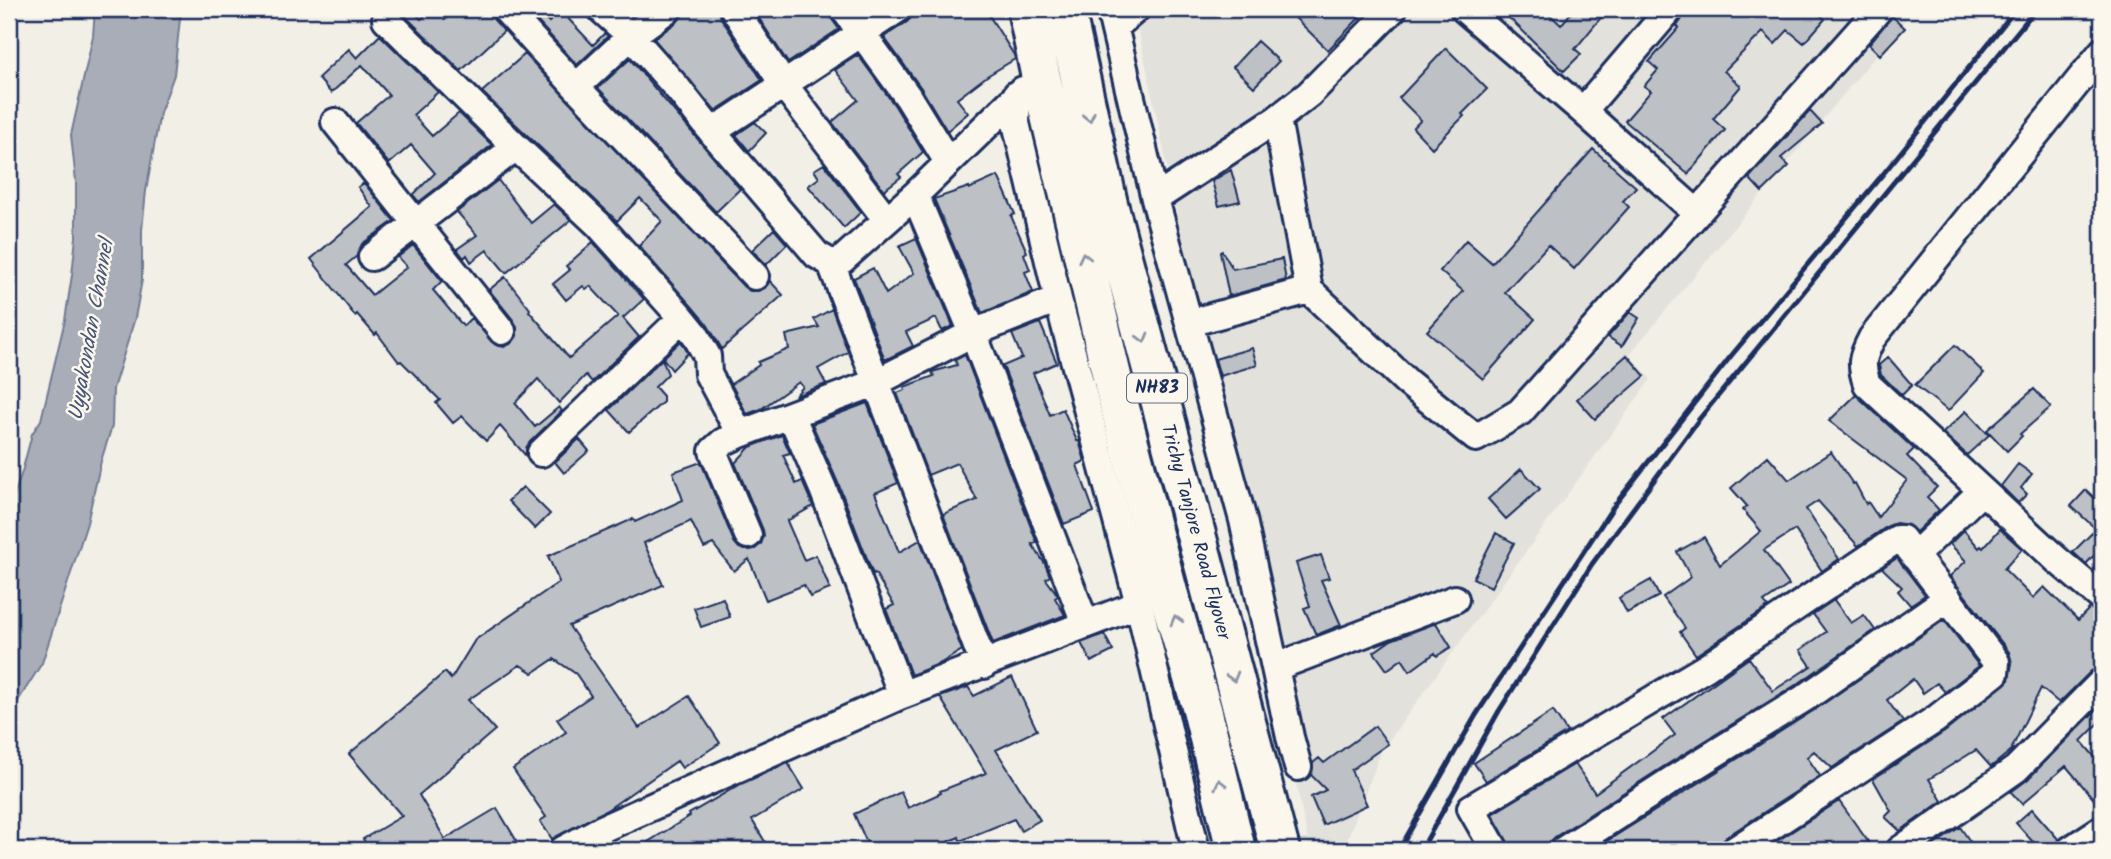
<svg xmlns="http://www.w3.org/2000/svg" width="2111" height="859" viewBox="0 0 2111 859" font-family="Kalam,sans-serif">
<rect width="100%" height="100%" fill="#f2efe6"/>
<filter id="ink" filterUnits="userSpaceOnUse"><feTurbulence type="fractalNoise" baseFrequency=".0143" numOctaves="2"/><feDisplacementMap in="SourceGraphic" scale="14" xChannelSelector="R" yChannelSelector="G"/><feConvolveMatrix kernelMatrix="1 2 1 2 8 2 1 2 1" color-interpolation-filters="sRGB"/></filter>
<g filter="url(#ink)">
<path fill="#e2e1dc" d="M1132 9H1914L1629 355 1651 379 1382 750 1343 850H1310L1141 42Z"/>
<path fill="#a9adb7" stroke="#707b93" stroke-width="2" d="M95 9H181L174 75 160 113 146 191 142 230V280L135 318 113 389 112 426 101 461 87 523 42 663 9 715V510L22 472 32 434 41 420 65 320 72 275 76 237V182L71 135 93 36Z"/>
<path fill="#bdc0c4" stroke="#1b2f5e" stroke-width="2" d="M398 9H412L421 19 432 9 445 20 457 9H490L493 19 504 31 461 71Z
M526 9H537L549 22 561 11 593 45 605 33 608 36 577 65Z
M684 9H718L721 18 762 80 715 111 654 39 678 21 682 16Z
M753 9H829L831 18 839 29 788 63Z
M914 9H985L1014 55 1015 59 987 76 957 99 968 113 947 131 921 88 884 37 907 22 912 17Z
M1286 9H1368L1328 50Z
M1500 9H1544L1561 25 1574 9H1608L1575 49 1581 54 1564 71Z
M1685 9H1813L1825 19 1804 43 1788 30 1775 44 1763 32 1724 71 1741 86 1713 119 1725 130 1688 174 1625 121 1651 91 1644 86 1658 70 1649 62 1679 28 1677 26 1682 19Z
M1892 16 1905 28 1880 55 1869 44Z
M380 35 438 92 413 115 432 136 459 113 492 145 419 202 413 195 435 173 411 145 389 164 356 123 389 95 362 65 331 93 318 78 349 49 357 58Z
M1257 41 1279 61 1254 87 1233 67Z
M1446 48 1487 89 1462 114 1464 116 1432 148 1413 128 1421 120 1399 98Z
M525 54 744 287 750 291H758L765 288 770 281 783 295 722 349 707 324 639 246 662 221 640 198 617 221 482 92Z
M858 55 895 106 923 152 898 174 901 177 884 190 832 122 858 100 835 70Z
M630 59 740 189 716 212 598 88Z
M1810 111 1822 124 1781 158 1789 166 1762 192 1749 178Z
M755 122 766 133 749 151 736 135Z
M1593 149 1636 187 1623 201 1629 207 1574 269 1548 245 1505 292 1535 319 1483 379 1427 331 1463 291 1440 271 1466 240 1492 263Z
M824 164 861 212 844 228 808 186 819 178 814 170Z
M1231 170 1240 201 1219 206 1212 181Z
M998 176 1015 214 1011 216 1027 252 1024 254 1030 270 1025 272 1033 292 982 313 934 199 969 187V189Z
M498 180 531 223 554 204 571 220 506 273 487 250 471 262 467 255 464 258 457 249 477 235 457 212Z
M364 183 394 221 362 244 357 256 346 265 372 295 407 267 398 257 413 245 442 281 433 290 463 326 471 318 496 345 504 347 512 343 517 336V328L514 321 489 290 505 277 530 309 529 311 569 358 618 316 590 286 586 289 583 286 566 300 553 284 570 270 566 266 593 242 644 299 623 318 639 337 592 382 586 375 559 403 538 379 515 403 535 427 559 407 562 411 530 442 526 448V456L500 426 486 441 462 416 453 423 436 403 440 400 401 361 399 362 377 333 375 335 357 314 355 316 311 259 372 207 358 187Z
M774 229 787 244 766 265 752 250Z
M916 238 953 326 942 331 936 318 906 332 913 346 885 360 854 278 873 268 886 294 914 273 899 246Z
M1222 251 1233 269 1282 259 1286 280 1229 296 1220 252Z
M832 309 848 352 818 369 826 384 795 396 803 387 799 382 761 409 747 414 731 384 759 365 758 362 789 349 786 335 819 327 814 319Z
M1630 312 1639 318 1622 346 1608 337Z
M1040 323 1057 363 1033 373 1050 415 1063 409 1077 441H1079L1085 461 1077 465 1094 512 1064 524 1003 366 1022 358 1012 334Z
M681 341 688 353 672 370 663 358Z
M1955 345 1984 373 1948 411 1915 385Z
M1252 348 1257 365 1220 376 1215 359Z
M965 355 1037 543 1032 544 1045 564 1050 576 1046 579 1057 594 1058 596 1055 598 1065 615 993 643 943 514 977 500 957 463 928 475 897 393 905 390 904 387 934 376 932 372 957 365 955 360Z
M1627 355 1645 376 1595 419 1577 399Z
M1888 357 1912 385 1902 395 1881 375 1879 365Z
M662 359 668 374 655 387 663 396V402L629 432 609 410Z
M2034 389 2051 407 2020 434 2022 436 2007 451 1987 430Z
M1856 395 1914 449 1907 456 1937 487 1927 497 1939 510 1916 532 1908 525 1896 523 1888 526 1858 546 1818 501 1806 509 1839 559 1822 571 1795 530 1764 550 1789 585 1764 602 1768 607 1696 655 1680 632 1685 628 1663 597 1691 577 1677 552 1704 537 1720 565 1761 531 1743 510 1747 506 1731 488 1768 456 1789 480 1831 452 1853 484 1855 483 1866 504 1868 502 1878 517 1907 480 1829 421Z
M867 403 898 483 875 493 899 552 920 540 962 650 941 663 911 675 886 609 894 605 875 573 873 574 838 483 812 424Z
M1966 411 1989 435 1967 455 1943 433Z
M782 435 790 453 783 455 796 484 802 481 813 506 787 521 804 560 816 555 830 589 810 597 804 585 766 600 749 559 734 571 713 544 704 548 691 521 644 543 663 585 569 626 639 728 689 696 720 743 682 768 677 761 607 810 552 839 540 821 546 817 513 769 566 732 557 719 591 696 576 674 554 659 533 673 520 665 468 700 495 730 419 795 445 839 497 808 522 850H370L363 839 402 816 349 754 445 672 451 679 475 640 559 582 548 556 633 519 635 522 683 500 673 472 701 462 734 542 739 548 745 550 755 549 761 544 764 536 763 530 735 463 750 447Z
M579 439 589 451 564 473 555 462Z
M2018 464 2032 474 2021 488 2027 494 2018 503 2001 486Z
M1521 469 1540 489 1506 519 1488 499Z
M523 487 550 514 535 529 508 501Z
M2086 490 2102 505V547L2086 564 2073 552 2096 529 2071 506Z
M2000 529 2022 549 2004 569 2033 598 2044 587 2078 620 2090 608 2102 613V667L2091 671 2059 703 2041 688 2012 748 2013 749 1991 767 1976 750 1929 779 1942 801 1900 831 1885 817 1891 811 1873 779 1946 731 2009 680 2012 663 2009 652 1950 576 1966 561 1950 544 1964 530 1979 548 1981 546 1983 548Z
M1496 533 1514 543 1491 587 1473 578Z
M1321 555 1329 578 1321 580 1341 625 1316 635 1304 608 1310 606 1296 563Z
M1897 558 1925 595 1910 605 1898 591 1902 587 1882 568Z
M1651 580 1659 596 1627 613 1619 598Z
M723 598 730 617 701 627 694 608Z
M1834 600 1851 623 1864 615 1875 630 1799 683 1663 767 1555 837 1550 842 1548 850H1512L1492 814 1575 764 1595 793 1675 735 1663 719 1749 658 1773 691 1811 666 1800 650 1826 632 1813 614Z
M1944 620 1979 666 1945 692 1937 683 1923 693 1913 679 1887 700 1903 722 1832 768 1814 751 1807 757 1820 776 1726 837 1721 842 1719 850H1593L1816 709Z
M1436 623 1451 647 1437 656 1435 653 1410 671 1402 659 1387 670 1374 652 1391 640Z
M1104 634 1113 651 1091 662 1081 643Z
M1012 677 1037 730 996 750 1040 820 1021 831 1014 819 960 841 959 837 930 850H870L854 814 901 792 908 808 941 793 940 791 986 773 940 697 968 687 974 696Z
M2102 704V720L2081 741 2102 765V809L2066 766 2022 804 2011 792 2027 780Z
M1553 711 1567 732 1486 781 1474 763Z
M1375 726 1388 744 1351 770 1367 805 1323 825 1311 797 1326 790 1311 775 1313 763 1319 758 1324 763Z
M788 763 804 789 752 820 770 850H635L690 816 689 814 741 784Z
M1839 801 1874 850H1763Z
M2032 809 2059 840 2047 850H2040L2016 823Z
M1960 827 1976 850H1927Z"/>
<g fill="none" stroke-linecap="round" stroke-linejoin="round">
<g stroke="#1b2f5e" stroke-width="32">
<path id="minor" d="M505 9 576 87 755 276
M601 9 631 36 678 89 712 132 817 255 831 263 842 260 915 195 1023 90
M734 9 784 85 887 220
M844 9 908 97 948 162
M1110 9 1155 199 1243 520 1290 737 1298 767
M1464 9 1583 111 1697 213
M386 19 516 147 599 225 682 318 695 334 707 356 708 374 740 434
M1115 27 1136 9
M2102 52 1872 338C1862 357 1860 364 1867 384L2056 559 2102 598
M576 87 631 36 668 9
M1017 94 1016 123 1058 299 1139 604 1196 850
M1583 111 1670 9
M1277 119 1309 290 1407 382 1476 438 1520 412 1879 9
M335 122 502 331
M712 132 898 9
M915 195 973 333 1085 623
M1155 199 1277 119 1309 94 1393 9
M372 257 516 147
M831 263 984 665
M1189 323 1309 290
M791 415 823 489 902 695
M541 453 682 318
M748 535 713 451 723 442 740 434 877 382 973 333 1058 299
M1914 556 1982 491
M1276 667 1455 599
M563 850 604 828 902 695 1139 604
M1495 850 1471 808 1707 667 1897 539H1902L1996 662 1995 673 1936 719 1735 850
M1564 850 1672 780 1808 696 1948 598
M1900 850 2016 769 2102 682
M2070 850 2102 829"/>
</g>
<g stroke="#1b2f5e" stroke-width="44">
<path id="highway" d="M1027 9 1041 78 1115 389 1168 592 1202 709 1236 850
M1065 9 1108 204 1280 850"/>
</g>
<use href="#minor" stroke="#fbf7ec" stroke-width="26"/>
<use href="#highway" stroke="#fbf7ec" stroke-width="38"/>
<path stroke="#1b2f5e" stroke-width="5" d="M1399 850 1476 715 1613 507 1731 356 1888 168 2016 9
M1421 850 1499 711 1592 564 1700 418 2036 9"/>
</g>
<defs><path id="oneway-chevron" d="M-2-3.5L2.5 0L-2 3.5" fill="none" stroke-width="1.6" stroke-linecap="round" stroke-linejoin="round" transform="scale(1.75)"/></defs>
<g stroke="#8b93a5">
<use href="#oneway-chevron" transform="translate(1089 117) rotate(78)"/>
<use href="#oneway-chevron" transform="translate(1084 257) rotate(-103)"/>
<use href="#oneway-chevron" transform="translate(1143 338) rotate(75)"/>
<use href="#oneway-chevron" transform="translate(1176 620) rotate(-106)"/>
<use href="#oneway-chevron" transform="translate(1233 677) rotate(74)"/>
<use href="#oneway-chevron" transform="translate(1220 784) rotate(-104)"/>
</g>
</g>
<g text-anchor="middle" dominant-baseline="central" stroke-width="5" stroke-linejoin="round" paint-order="stroke">
<rect fill="#fbf7ec" stroke="#5e6b89" stroke-width="2" x="1127" y="373.5" width="60" height="29" rx="5"/>
<g font-size="18" font-weight="bold" fill="#1b2f5e">
<text x="1157" y="388">NH83</text>
</g>
<g font-size="19" fill="#1b2f5e" stroke="#fbf7ec">
<text transform="translate(1195 532) rotate(75)">Trichy Tanjore Road Flyover</text>
</g>
<g font-size="21" font-style="italic" fill="#465579" stroke="#fbf7ec">
<text transform="translate(92 330) rotate(-80)">Uyyakondan Channel</text>
</g>
</g>
<rect width="2111" height="859" fill="none" stroke="#fbf7ec" stroke-width="35"/>
<rect x="18" y="18" width="2076" height="824" fill="none" stroke="#1b2f5e" stroke-width="2.5" filter="url(#ink)"/>
</svg>
